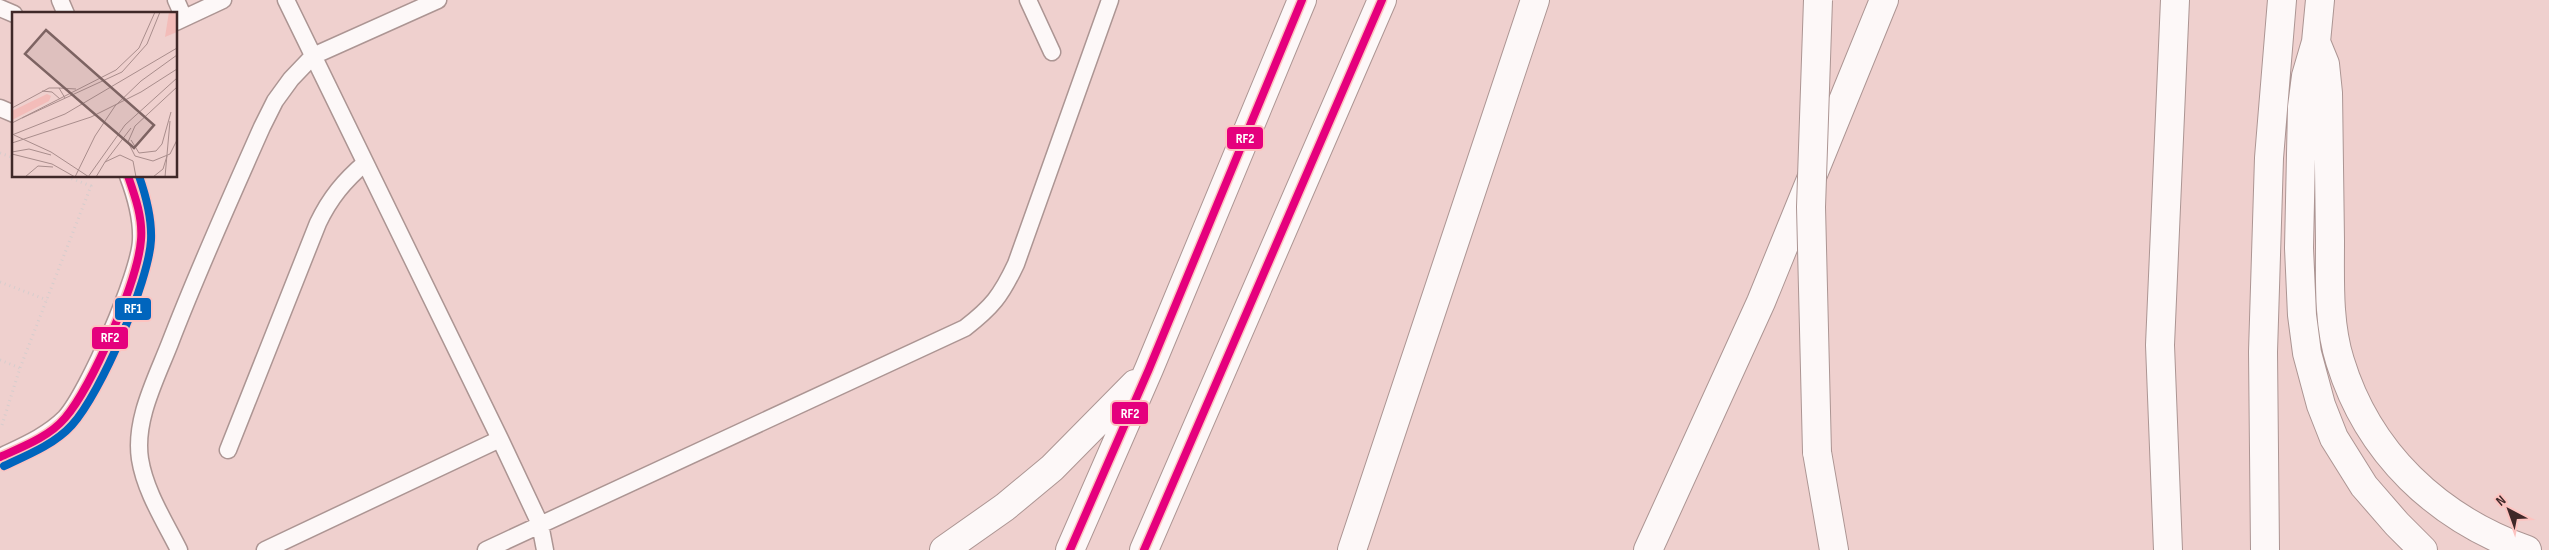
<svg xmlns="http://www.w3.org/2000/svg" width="2549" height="550" viewBox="0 0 2549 550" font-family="'Sofia Sans Condensed',sans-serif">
<rect width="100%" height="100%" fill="#efd0ce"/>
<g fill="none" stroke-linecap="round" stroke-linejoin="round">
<g stroke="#ac9593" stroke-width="19">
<path id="lane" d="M60 0 66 14
M176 0 184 18
M286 0 500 439 540 524 545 550
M1028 0 1052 52
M0 8 14 14
M176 22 223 0
M0 108 14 114
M228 450 318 223C330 198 344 181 365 163
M0 457C23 446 47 436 65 418 88 393 140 273 141 240 142 218 136 197 128 176
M179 550C165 522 145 491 140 459 134 420 156 379 170 343 198 270 230 199 262 127L275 101 291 79 313 56 438 0
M265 550 500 439
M486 550 965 328C992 307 1001 296 1016 264L1110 0"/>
</g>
<g stroke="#ac9593" stroke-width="30">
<path id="primary" d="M944 550 1005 507 1052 468 1135 384
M1070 550 1149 369 1302 0
M1144 550 1382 0"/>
</g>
<g stroke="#ac9593" stroke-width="30">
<path id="highway" d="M2320 0 2316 42 2306 76 2302 107 2299 248 2302 315 2307 353 2321 405 2334 438 2364 486 2397 524 2423 550
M2316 42 2325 64 2328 93C2329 142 2329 191 2330 241 2330 280 2328 323 2340 361 2368 453 2437 518 2527 550
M1817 452 1834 550
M1352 550 1535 0
M1648 550 1761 302 1884 0
M2168 550 2160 345 2175 0
M2265 550 2263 352 2269 158 2282 0"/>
</g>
<path stroke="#d6cdcd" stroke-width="3" stroke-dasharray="1 4" stroke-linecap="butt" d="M0 153 14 158
M0 282 47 300
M0 360 20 368
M2 425 20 368 91 186 65 176"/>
<use href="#lane" stroke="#fdf8f8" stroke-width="16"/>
<use href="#primary" stroke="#fdf8f8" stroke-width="28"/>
<use href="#highway" stroke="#fdf8f8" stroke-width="28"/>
<g stroke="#ac9593" stroke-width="30" stroke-linecap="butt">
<path id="highway-bridge" d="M1817 452 1811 207 1818 0"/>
</g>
<use href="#highway-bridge" stroke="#fdf8f8" stroke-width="28"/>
<g stroke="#fdc3c0" stroke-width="11">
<path id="bus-1" d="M0 457C22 447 49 437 65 418 92 387 138 280 141 240 143 218 135 196 128 176
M1070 550 1149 369 1302 0
M1144 550 1382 0"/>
</g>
<g stroke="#fdc3c0" stroke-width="11">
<path id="bus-2" d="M4 466C28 455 55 444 72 425 101 393 149 281 151 240 152 218 146 196 139 176"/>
</g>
<use href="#bus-1" stroke="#e5007d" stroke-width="8"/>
<use href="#bus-2" stroke="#0065bd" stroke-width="8"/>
</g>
<g transform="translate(12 12)">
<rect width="165" height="165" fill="#efd0ce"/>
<path d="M157 0H165V20L153 25ZM35 82 39 84 37 89 0 108V99Z" fill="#f3bcb9"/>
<path fill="none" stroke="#a98d8c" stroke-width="1" d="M165 75 123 114 116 130 123 144 141 149 158 142 165 128M47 76 64 77M30 79 40 80 48 87M0 96 37 76H47L53 86M10 106 110 60 135 32 148 0M0 111 104 58 127 36 143 0M0 123 53 102 165 36M2 123 39 140 77 165M119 128 127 141 144 139 150 132 159 100M0 131 79 105 129 80 165 57M0 140 17 137 39 143M0 142 40 152 63 165M93 150 119 116M13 165 26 154 41 155M63 165 83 124 103 94 129 69 165 43M76 165 113 113 165 66M84 165 93 150 108 143 121 149 124 165M141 165 151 157 155 144M153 165 158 109"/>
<path fill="#7d6362" fill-opacity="0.15" stroke="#7d6362" stroke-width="2.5" d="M34 18 142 113 122 136 13 42Z"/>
<rect width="165" height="165" fill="none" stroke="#3f2828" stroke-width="2.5"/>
</g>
<g stroke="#fdc3c0" stroke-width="2">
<rect x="1226" y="126" width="38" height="24" rx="5" fill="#e5007d"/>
<rect x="114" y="297" width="38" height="24" rx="5" fill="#0065bd"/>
<rect x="91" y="326" width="38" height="24" rx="5" fill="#e5007d"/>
<rect x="1111" y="401" width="38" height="24" rx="5" fill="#e5007d"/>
</g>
<g font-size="14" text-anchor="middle" font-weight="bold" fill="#fff">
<text x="1245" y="143">RF2</text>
<text x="133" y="313">RF1</text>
<text x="110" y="342">RF2</text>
<text x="1130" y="418">RF2</text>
</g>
<g transform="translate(2509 510) rotate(319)" stroke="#fdc3c0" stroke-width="4" paint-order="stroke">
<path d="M0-4L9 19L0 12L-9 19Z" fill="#3f2828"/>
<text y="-8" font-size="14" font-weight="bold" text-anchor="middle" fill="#3f2828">N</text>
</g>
</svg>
